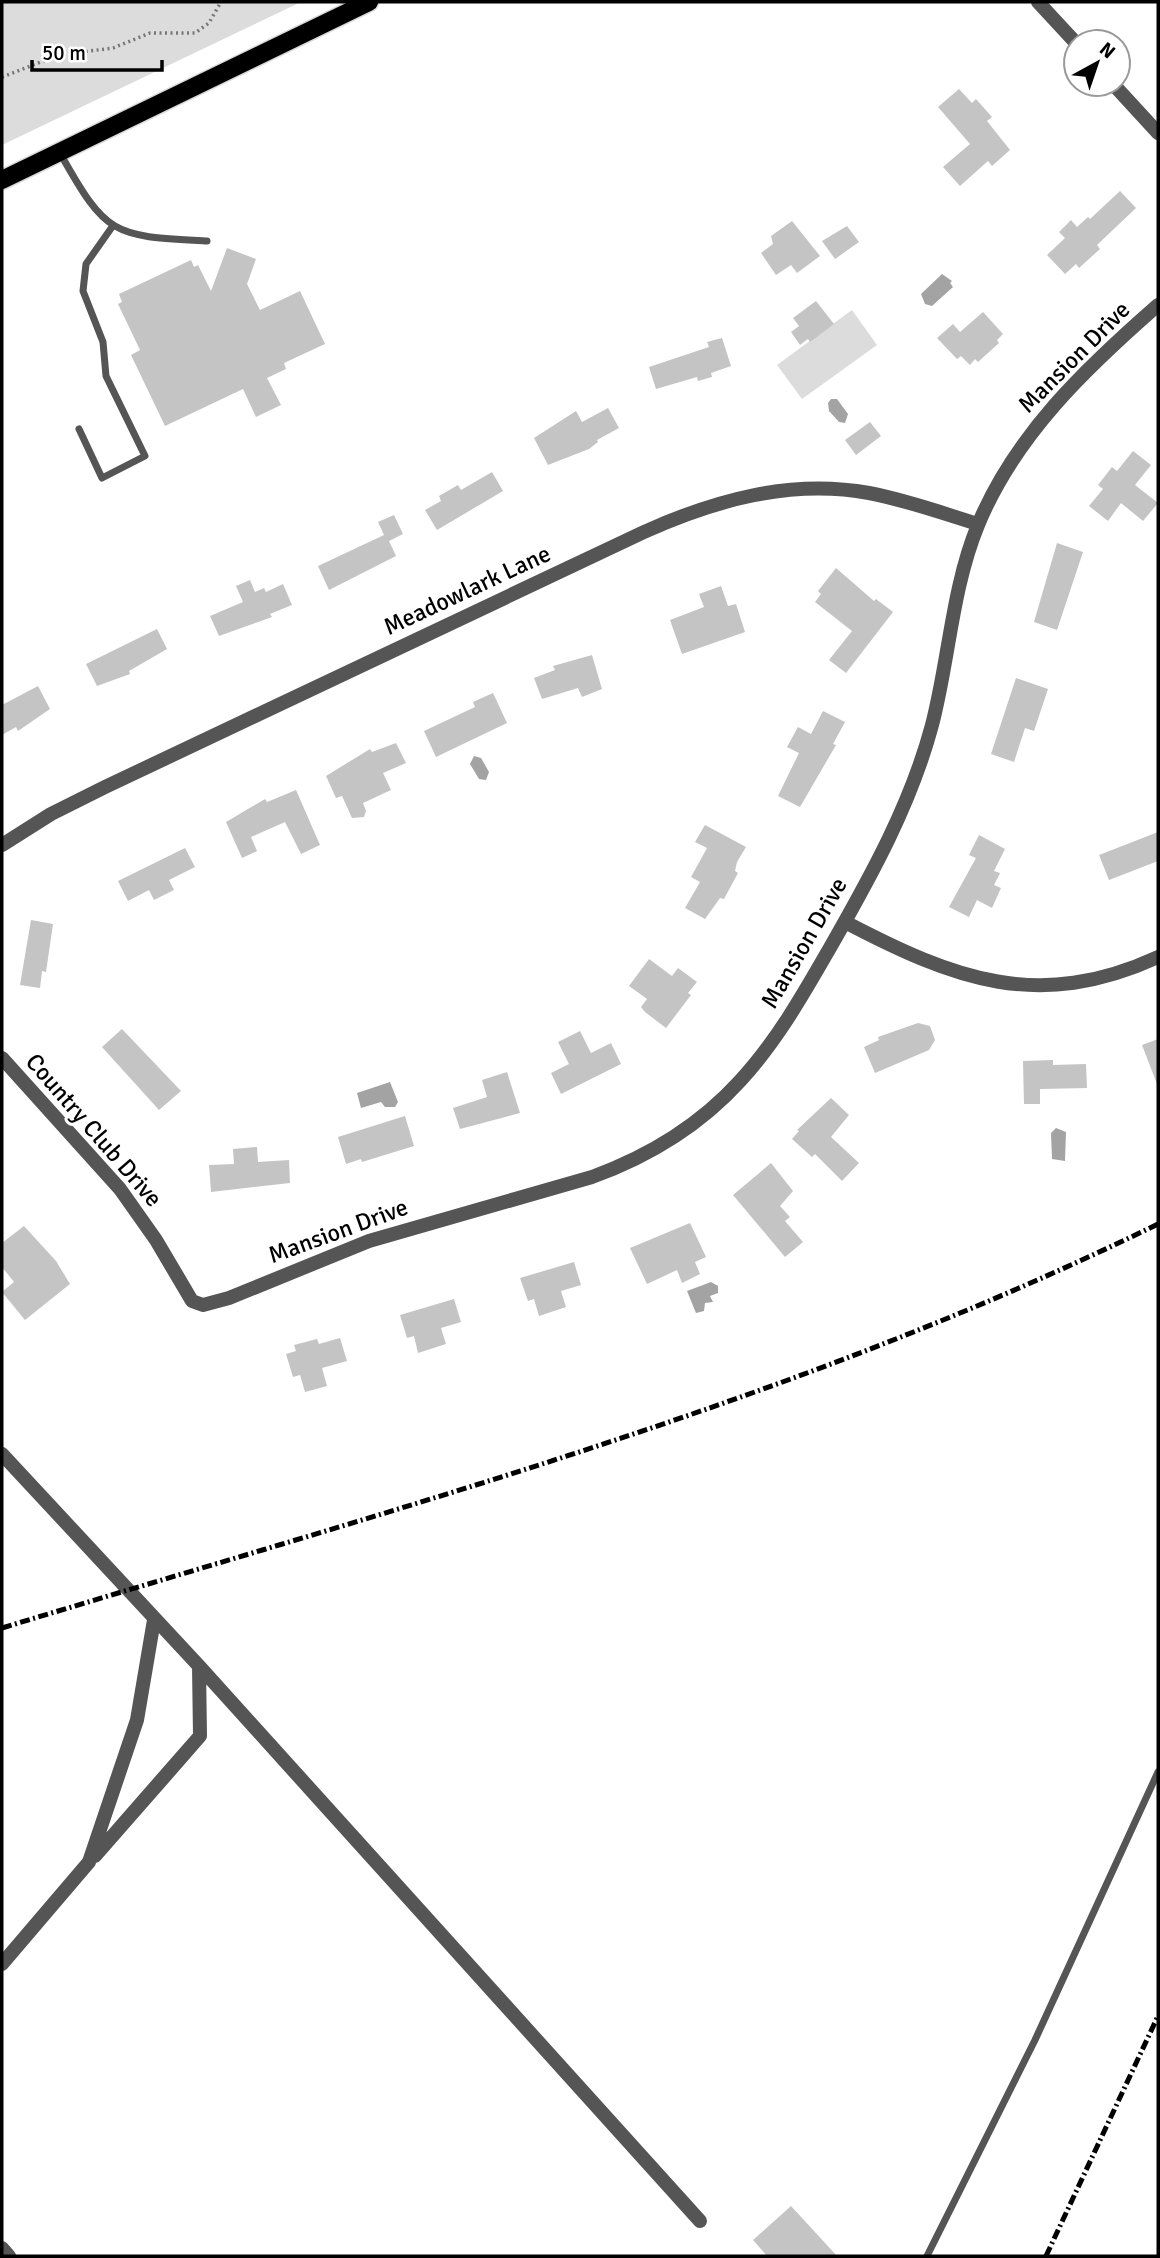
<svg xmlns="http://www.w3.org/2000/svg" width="1160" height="2258" viewBox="0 0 1160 2258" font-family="Signika,sans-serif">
<rect width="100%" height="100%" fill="#fff"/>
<path fill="#dcdcdc" d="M2 2H301L2 145Z
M852 310 877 345 802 399 777 365Z"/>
<path fill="#a3a3a3" d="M942 274 952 281 950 283 953 287 932 306 925 304 921 294Z
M831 399H837L848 414 845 423 839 422 829 411 828 403Z
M474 756 481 758 489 772 486 780 479 779 470 764Z
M390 1082 398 1102 395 1107H385L381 1102 361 1108 357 1093Z
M1056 1128 1066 1132 1065 1161 1052 1159 1051 1133Z
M711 1282 718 1286V1293L710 1296 713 1302 705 1303 704 1311 696 1313 687 1291Z"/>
<path fill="#c4c4c4" d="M959 89 972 103 976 99 992 117 987 121 1010 150 992 166 988 161 960 186 943 167 970 144 938 107Z
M1120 191 1136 208 1097 245 1100 249 1079 268 1076 264 1065 274 1047 255 1065 238 1059 232 1071 220 1077 227 1088 217 1090 219Z
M792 221 820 256 797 273 791 265 776 275 761 253 773 244 771 236Z
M847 226 859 242 835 259 822 241Z
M227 248 256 259 247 284 260 310 300 291 325 344 284 363 286 369 267 378 281 405 256 417 243 389 165 426 131 355 140 350 118 304 122 302 119 294 191 260 194 267 198 265 211 291Z
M816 301 834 324 810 342 808 339 800 345 791 332 799 326 793 318Z
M983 312 1003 334 997 340 999 343 978 362 975 359 970 365 961 356 957 359 937 338 953 324 960 332Z
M722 338 731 366 711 373 712 377 698 381 697 377 656 389 649 367 709 347 707 342Z
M608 408 619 428 597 440 598 442 589 449 548 465 534 438 576 411 582 422Z
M870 422 881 436 856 455 845 440Z
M1133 451 1151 465 1135 485 1158 503 1143 521 1121 503 1108 521 1089 506 1103 489 1098 485 1112 467 1117 471Z
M492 472 503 491 437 530 425 510 441 501 439 496 458 485 461 490Z
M394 515 403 534 389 541 396 556 329 590 318 566 384 535 378 522Z
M1057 543 1083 552 1057 630 1034 622Z
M836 568 874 601 876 599 893 612 846 673 829 660 852 631 815 602 821 594 818 591Z
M250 580 255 592 264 588 266 592 283 584 292 605 270 614 272 617 219 636 210 616 243 602 236 586Z
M721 586 728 606 736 604 745 632 682 654 670 620 704 607 699 594Z
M157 629 167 649 129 671 130 674 97 686 86 664Z
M592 655 602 689 582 697 578 688 542 699 534 678 555 670 553 666Z
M1016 678 1048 689 1034 731 1025 728 1014 762 991 754Z
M38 686 50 709 18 731 16 727 2 735V705Z
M493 693 507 723 436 757 424 731 475 707 473 702Z
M823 711 845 722 833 744 836 745 800 807 778 796 799 753 787 747 798 727 811 734Z
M396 743 406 763 383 773 391 790 363 803 366 811 364 817 352 818 342 796 336 798 326 776 370 749 372 752Z
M296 790 320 845 301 854 285 822 251 837 257 851 242 858 226 822 265 799 267 802Z
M705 825 746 847 737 862 735 871 738 873 724 899 720 898 705 919 685 908 700 882 691 877 707 848 695 842Z
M1158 832V861L1109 880 1099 855Z
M979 835 1005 849 994 871 1000 873 994 885 1001 888 992 908 977 900 969 917 949 907 976 858 969 855Z
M185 848 195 867 169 880 174 890 154 900 149 890 128 901 118 881Z
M31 920 53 924 46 972 42 971 40 988 20 985Z
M649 959 672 976 678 968 697 982 688 993 691 995 666 1028 645 1012 641 1007 647 999 629 986Z
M918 1023 930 1026 935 1040 929 1050 875 1073 864 1047 879 1040 878 1037Z
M122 1029 181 1091 159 1110 102 1047Z
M580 1031 591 1053 611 1043 621 1064 561 1094 551 1073 569 1064 558 1042Z
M1158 1039V1084H1157L1142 1045Z
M1053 1060V1065L1086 1064 1087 1088 1040 1089V1104H1024L1023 1061Z
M507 1072 520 1113 460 1129 453 1108 487 1097 482 1080Z
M831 1098 849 1115 831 1137 859 1163 842 1181 815 1154 812 1157 792 1139 799 1131 797 1130Z
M405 1116 414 1146 362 1162 361 1159 346 1164 338 1137Z
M257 1147 258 1162 289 1160 290 1183 211 1192 209 1165 234 1164 233 1149Z
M771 1163 793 1191 780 1206 790 1217 785 1221 803 1242 785 1257 733 1195Z
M690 1223 706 1257 695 1262 700 1274 682 1283 677 1270 647 1284 630 1248Z
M24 1226 56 1261 70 1284 25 1320 2 1292 14 1282 2 1267V1243Z
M574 1262 581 1285 561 1291 566 1307 539 1316 534 1299 528 1301 520 1278Z
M454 1299 461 1322 441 1328 446 1344 418 1353 414 1336 407 1338 400 1315Z
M340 1338 347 1361 322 1368 327 1386 305 1392 300 1375 293 1377 286 1354 296 1351 294 1345 317 1339 319 1344Z
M791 2206 837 2256H767L753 2240Z"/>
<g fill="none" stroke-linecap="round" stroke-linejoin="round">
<g stroke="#dbdbdb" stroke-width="21">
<path id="primary" d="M2 180 369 2"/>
</g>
<path stroke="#777" stroke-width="3.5" stroke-dasharray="2 3.5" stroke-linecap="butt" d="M2 77 59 55 113 48 150 33H195L209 23 221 2"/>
<path stroke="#555" stroke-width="7" d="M60 153C107 237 113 236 207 241
M79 429 102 478 145 456 106 376 103 342 83 291 86 264 112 227
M927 2256 1035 2040 1158 1772"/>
<path stroke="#555" stroke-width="14" d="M1038 2 1076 43
M1113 84 1158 133
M2 845 51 814 105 787 644 532C715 500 790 479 869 493 906 500 942 513 978 524
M845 922C954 979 1038 1012 1158 957
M2 1058 120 1189 156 1240 192 1301 203 1305 229 1298 369 1241 592 1177C647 1157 700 1125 740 1081 777 1041 804 993 831 946 871 876 911 804 932 725 949 660 952 588 978 525 1015 435 1086 368 1158 305
M2 1454 199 1666 700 2221
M95 1856 200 1736 199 1666
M2 1964 89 1862 137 1720 154 1620
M2 2248 9 2256"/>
<use href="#primary" stroke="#000" stroke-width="18"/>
<path stroke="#000" stroke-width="5" stroke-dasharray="10 3.5 2 3.5" stroke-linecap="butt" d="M2 1628C393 1509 790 1404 1158 1224
M1046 2256 1158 2016"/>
</g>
<g text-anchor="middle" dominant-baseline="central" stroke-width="6" stroke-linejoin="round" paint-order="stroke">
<g font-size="24" fill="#000" stroke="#fff">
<text transform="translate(1074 357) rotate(-45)">Mansion Drive</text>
<text transform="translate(467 590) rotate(-25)">Meadowlark Lane</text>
<text transform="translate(804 943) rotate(-60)">Mansion Drive</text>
<text transform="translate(94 1130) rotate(49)">Country Club Drive</text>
<text transform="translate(338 1231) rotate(-20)">Mansion Drive</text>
</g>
</g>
<rect width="1160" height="2258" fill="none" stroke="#000000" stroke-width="7"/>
<g transform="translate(1097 63) rotate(40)"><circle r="33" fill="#ffffff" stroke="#999999" stroke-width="2"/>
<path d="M0-5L12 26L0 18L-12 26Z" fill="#000000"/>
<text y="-10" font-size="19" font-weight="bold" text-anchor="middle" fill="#000000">N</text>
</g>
<path d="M32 60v10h130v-10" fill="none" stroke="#000000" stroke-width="3.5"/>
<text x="42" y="60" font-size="21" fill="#000000" stroke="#ffffff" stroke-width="5" paint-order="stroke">50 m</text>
</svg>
